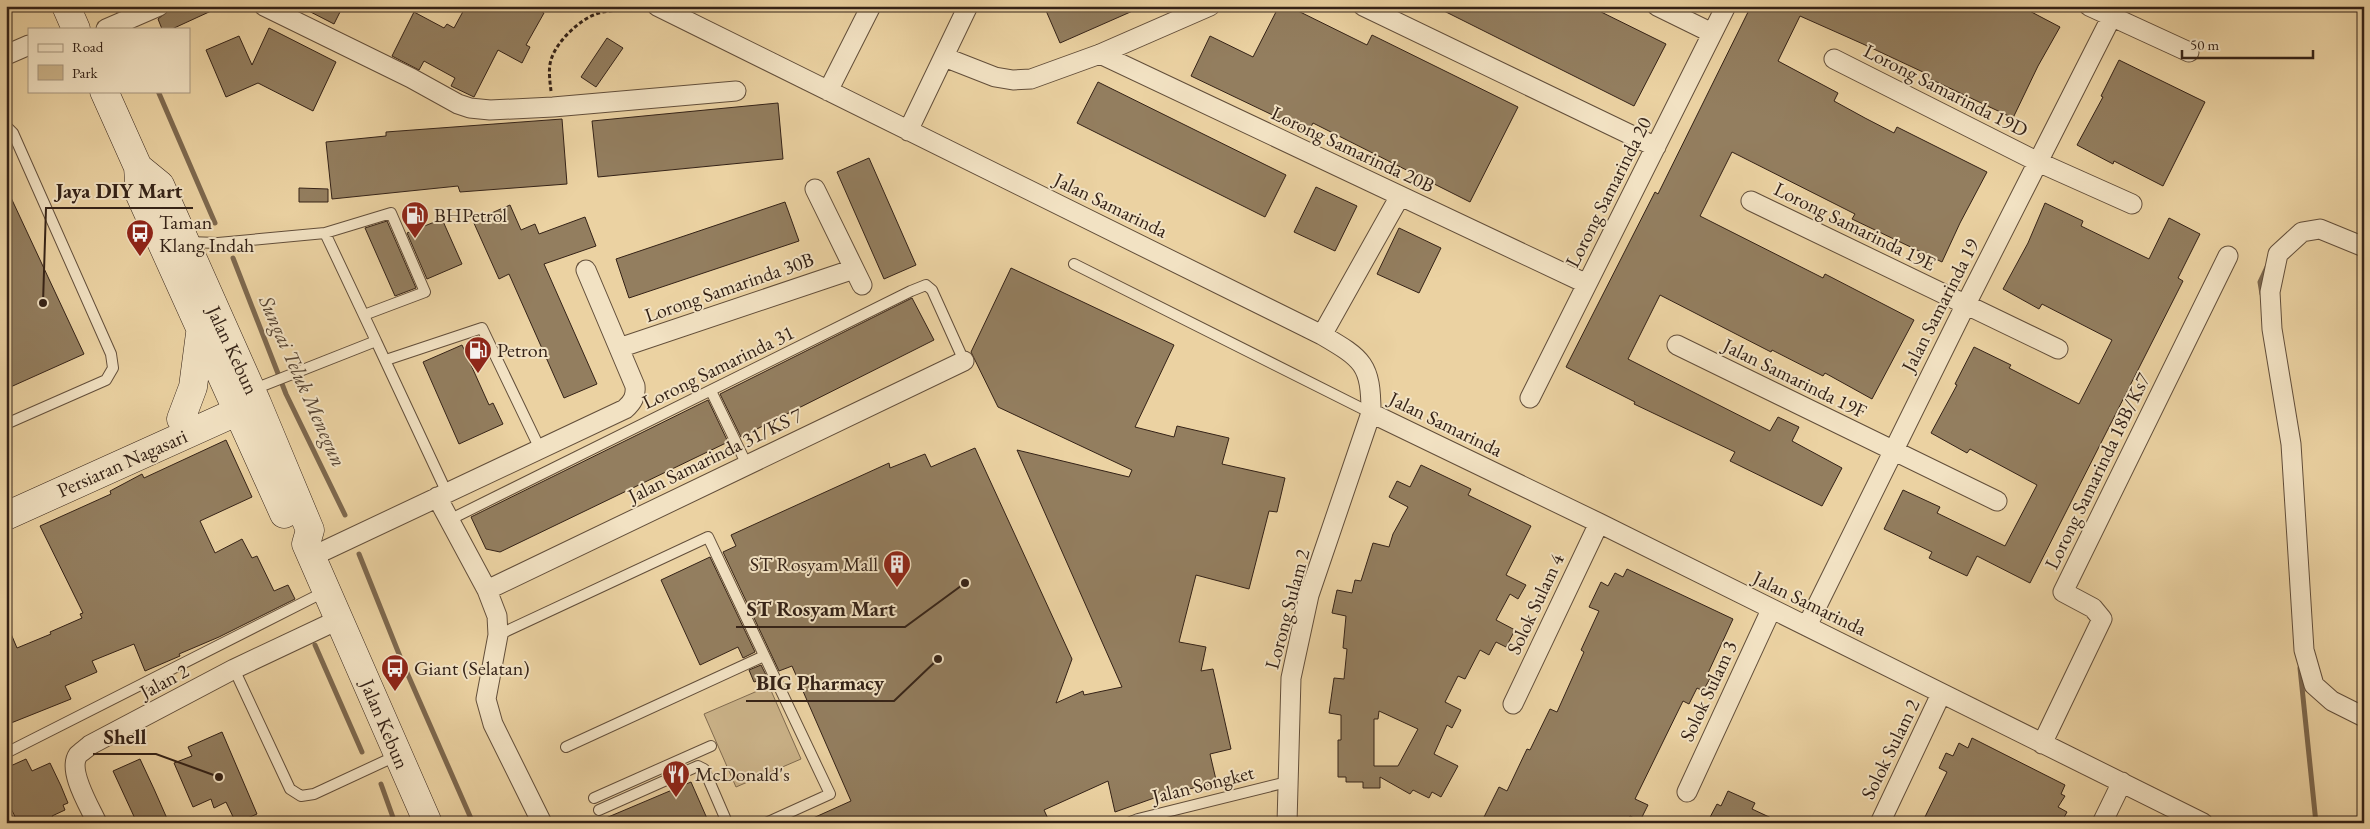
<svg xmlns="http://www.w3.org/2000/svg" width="2370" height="829" viewBox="0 0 2370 829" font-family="'EB Garamond',serif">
<rect width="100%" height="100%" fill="#ebd2a2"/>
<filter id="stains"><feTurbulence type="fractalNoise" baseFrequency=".004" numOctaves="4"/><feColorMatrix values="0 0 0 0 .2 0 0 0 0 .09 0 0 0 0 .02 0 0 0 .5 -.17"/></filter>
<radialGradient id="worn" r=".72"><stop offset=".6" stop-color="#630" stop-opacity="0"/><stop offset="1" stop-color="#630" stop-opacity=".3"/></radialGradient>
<path fill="#ccb48a" stroke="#806b50" d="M769 686 801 759 736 787 704 714Z"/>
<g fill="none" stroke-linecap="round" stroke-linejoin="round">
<path stroke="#7d684e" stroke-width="5" d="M116 6 122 19
M158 91 215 223
M233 258 286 394 345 515
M2262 294 2260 282 2267 267
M359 554 401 659 473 823
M315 645 362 752
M2300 668 2316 823
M381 784 395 823"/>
</g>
<path fill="#937e5f" stroke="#342217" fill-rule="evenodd" d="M174 6H222L172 29H162L158 19Z
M299 6H343L334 24Z
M466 6H531L544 13 526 45 530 47 522 63 498 50 474 97 451 86 455 78 424 61 419 70 392 56 414 12 444 28 447 24 454 28Z
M1044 6H1144L1060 43Z
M1279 6H1288L1367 45 1372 35 1518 107 1470 202 1313 123 1308 132 1191 76 1210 36 1253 57Z
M1434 6H1589L1666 44 1634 106Z
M1751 6H2020L2060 27 2038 66 2013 118 1924 76 1925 73 1863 44 1800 16 1778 61 1838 93 1834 101 1865 118 1894 133 1897 127 1987 172 1960 223 1942 262 1852 219 1855 214 1732 152 1700 216 1823 278 1825 274 1914 320 1872 399 1825 373 1823 376 1772 350 1771 352 1660 295 1628 359 1770 431 1778 417 1799 427 1792 441 1842 468 1822 506 1730 461 1735 452 1634 404 1635 402 1566 367 1655 192 1658 194Z
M269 28 336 62 313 111 258 83 226 97 206 50 239 36 252 65Z
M607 38 623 48 596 87 581 77Z
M2119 60 2205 102 2163 186 2114 161 2113 164 2077 145 2103 97 2101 96Z
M1098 82 1286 175 1265 217 1077 123Z
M778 103 783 159 598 177 592 121Z
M562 119 567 184 460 192 458 186 332 199 326 142 386 136V132Z
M869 158 916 265 884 279 837 172Z
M6 187 84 354 6 389Z
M1316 187 1357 206 1335 251 1294 232Z
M299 188 328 189V202H299Z
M785 202 799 241 629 298 616 259Z
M2045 203 2083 221 2081 226 2149 259 2169 218 2200 234 2178 278 2183 281 2030 583 1977 556 1967 576 1929 558 1932 552 1884 529 1903 490 1940 507 1937 513 2005 546 2037 485 1970 449 1967 453 1931 433 1957 385 1955 384 1974 347 2011 365 2009 368 2079 404 2112 340 2042 304 2039 309 2003 289 2028 243Z
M510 205 521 230 535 224 539 234 585 217 596 246 544 264 597 384 564 398 509 274 499 279 473 221Z
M442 219 462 264 427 279 407 233Z
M387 221 416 288 395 296 365 228Z
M1399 228 1441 248 1419 293 1377 274Z
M1011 268 1174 345 1135 427 1174 437 1177 426 1229 438 1222 464 1285 478 1277 512 1269 511 1249 589 1196 575 1179 642 1206 647 1201 671 1213 669 1231 749 1210 754 1217 784 1171 792 1115 812 1108 781 1044 810 1050 823H802L851 801 792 666 779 671 723 552 736 546 731 535 889 463 890 468 925 454 931 467 975 448 1072 659 1056 703 1083 691 1084 695 1122 687 1017 450 1129 477 1132 470 998 407 971 352Z
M912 298 934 340 741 437 720 394Z
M462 345 489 405 493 403 503 424 459 444 423 362Z
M708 400 728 442 500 552 486 549 471 517Z
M226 440 252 497 200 521 215 553 242 539 252 558 257 556 274 591 288 585 295 599 219 637 179 654 180 656 145 671 134 644 92 661 97 672 65 686 71 699 6 725V622L17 648 51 634 50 632 82 618 80 614 83 613 40 526 111 494 110 491 142 474 144 478Z
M1421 465 1471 489 1468 495 1531 526 1506 575 1526 585 1518 599 1510 594 1496 620 1515 630 1506 647 1496 642 1489 655 1480 650 1465 679 1458 676 1445 702 1461 710 1452 728 1447 725 1434 754 1458 766 1441 797 1432 792 1429 798 1413 790 1410 794 1380 777V788H1363V782H1346V777H1338V740H1341V715L1329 713 1334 678 1344 679 1347 649 1343 648 1346 616 1332 613 1337 590 1352 593 1355 580 1361 581 1373 543 1389 547 1393 534 1408 507 1389 497 1397 481 1410 487ZM1379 711 1418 729 1398 766H1374V719H1378Z
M710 557 755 652 743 658 738 647 700 665 661 580Z
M1627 569 1733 619 1708 673 1712 675 1703 691 1697 688 1689 704 1683 701 1635 799 1648 805 1640 821 1630 816 1627 823H1481L1499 787 1507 791 1527 749 1530 750 1550 709 1557 712 1584 652 1581 650 1599 611 1589 607 1601 582 1608 586 1615 573 1623 577Z
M761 665 767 677 754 682 749 670Z
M222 732 257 814 236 823 226 802 214 808 211 799 193 807 174 763 192 756 188 747Z
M1972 738 2065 785 2061 794 2065 796 2058 807 2067 812 2061 823H1922L1947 772 1939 768 1946 753 1953 756 1959 743 1968 748Z
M26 759 32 771 50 763 61 786 68 803 63 805 65 810 52 816 56 823H18L6 798V768Z
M140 759 154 789 169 823H137L113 771Z
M691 782 709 823H594Z
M1728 791 1755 803 1752 809 1782 823H1707L1717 804 1721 806Z"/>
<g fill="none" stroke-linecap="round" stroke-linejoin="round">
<g stroke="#624e3a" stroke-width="12">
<path id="lane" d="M6 126 13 133 111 354 113 368 106 380 6 424
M325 233 376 341
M188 242 218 243 325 233 391 213 425 292 364 315
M1074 264 1371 413
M386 360 482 328 540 449
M252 390 376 341 447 493
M711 391 747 465
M449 520 911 291 926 285 932 290 964 361
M498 635 708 537 830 794 766 823
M234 669 290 789 301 796 314 794 398 755
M566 747 764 656
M6 753 326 591
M594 798 711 746
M599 810 698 766 704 769 726 820 725 823
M1128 823 1138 819 1287 782"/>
</g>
<g stroke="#624e3a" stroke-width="21">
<path id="street" d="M264 6 411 78 458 104 470 108 490 110 553 107 736 91
M657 6 1322 335C1363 359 1371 364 1371 413L1599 523 2203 823
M1363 6 1656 147
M1657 6 1712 33
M2089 6 2189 52
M106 29 159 6
M1100 54 1587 284
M6 55 29 45
M944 57 995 77 1013 80 1031 79 1100 54 1210 6
M1834 59 2038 162 2132 204
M828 91 871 6
M908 131 968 6
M815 189 862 285
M1751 201 2058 349
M2364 247 2320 229 2302 232 2278 254 2270 292 2272 329 2291 444 2304 650 2314 685 2332 701 2364 717
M1322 335 1400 196
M1677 345 1997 501
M619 348 854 269
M1530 398 1726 6
M437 497 487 590 497 616 498 635 486 699 493 724 542 823
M311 557 625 409C633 402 636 396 635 386L586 270
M487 590 964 361
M1807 626 1966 304 2117 6
M1513 704 1599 523
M2042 744 2102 619 2093 608 2063 592 2228 256
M1687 792 1771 610
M97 823C90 807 67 771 78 755 81 752 87 748 90 745L234 669 340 619
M1287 823 1291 678 1309 595 1371 413
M1880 823 1941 694
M2102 823 2122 782"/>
</g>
<g stroke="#342217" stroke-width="29">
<path id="secondary" d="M66 6 76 29
M104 91 138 167 140 195 284 514
M138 167 160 185 257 403 310 530 306 544 428 823
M181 419 193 387 201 326
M6 516 254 404"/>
</g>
<path stroke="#342217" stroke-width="3" stroke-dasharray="4 2.5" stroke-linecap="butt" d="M551 91C550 82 548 69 551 60 556 42 579 20 596 14 606 10 617 12 626 6"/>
<use href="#lane" stroke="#f2e2c3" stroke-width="10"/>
<use href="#street" stroke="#f2e2c3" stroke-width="19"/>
<use href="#secondary" stroke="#f2e2c3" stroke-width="28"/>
</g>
<defs>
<g id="fuel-pin" transform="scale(1.4375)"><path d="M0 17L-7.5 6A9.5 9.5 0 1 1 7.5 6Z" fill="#8f2418" stroke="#f2e2c3"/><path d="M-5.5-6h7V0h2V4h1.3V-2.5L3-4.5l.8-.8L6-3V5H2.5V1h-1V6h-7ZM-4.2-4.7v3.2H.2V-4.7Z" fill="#fff"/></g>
<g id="bus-pin" transform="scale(1.4375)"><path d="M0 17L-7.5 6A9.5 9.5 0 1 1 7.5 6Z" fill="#8f2418" stroke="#f2e2c3"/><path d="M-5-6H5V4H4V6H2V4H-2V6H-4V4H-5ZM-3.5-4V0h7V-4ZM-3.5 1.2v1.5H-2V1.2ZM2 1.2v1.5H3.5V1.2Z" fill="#fff"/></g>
<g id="building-pin" transform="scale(1.4375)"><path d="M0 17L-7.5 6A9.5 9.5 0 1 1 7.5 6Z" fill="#8f2418" stroke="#f2e2c3"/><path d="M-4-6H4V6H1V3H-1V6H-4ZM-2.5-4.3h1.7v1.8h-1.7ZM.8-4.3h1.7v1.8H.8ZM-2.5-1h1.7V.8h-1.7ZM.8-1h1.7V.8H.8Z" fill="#fff"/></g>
<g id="restaurant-pin" transform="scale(1.4375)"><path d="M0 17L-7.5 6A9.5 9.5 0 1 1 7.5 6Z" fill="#8f2418" stroke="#f2e2c3"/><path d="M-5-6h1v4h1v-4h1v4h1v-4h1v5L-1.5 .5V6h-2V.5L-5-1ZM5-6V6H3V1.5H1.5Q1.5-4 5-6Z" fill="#fff"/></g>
</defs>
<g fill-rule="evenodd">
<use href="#fuel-pin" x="415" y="215"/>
<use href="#bus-pin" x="140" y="233"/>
<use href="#fuel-pin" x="478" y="350"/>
<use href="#building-pin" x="897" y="564"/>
<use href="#bus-pin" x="395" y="668"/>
<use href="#restaurant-pin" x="676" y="774"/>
</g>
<g text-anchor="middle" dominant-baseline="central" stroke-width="4" stroke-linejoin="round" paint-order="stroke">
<g font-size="20" fill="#342217" stroke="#f2e2c3">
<text transform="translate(1946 90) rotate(27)">Lorong Samarinda 19D</text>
<text transform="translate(1353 149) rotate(25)">Lorong Samarinda 20B</text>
<text transform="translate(1608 192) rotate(-63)">Lorong Samarinda 20</text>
<text transform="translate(1111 205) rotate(26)">Jalan Samarinda</text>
<text transform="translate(1855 226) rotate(26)">Lorong Samarinda 19E</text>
<text transform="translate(729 287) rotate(-19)">Lorong Samarinda 30B</text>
<text transform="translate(1940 305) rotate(-63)">Jalan Samarinda 19</text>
<text transform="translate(233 350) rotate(65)">Jalan Kebun</text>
<text transform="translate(718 367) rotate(-26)">Lorong Samarinda 31</text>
<text transform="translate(1795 378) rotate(26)">Jalan Samarinda 19F</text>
<text transform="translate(1446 424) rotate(26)">Jalan Samarinda</text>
<text transform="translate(715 455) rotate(-26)">Jalan Samarinda 31/KS 7</text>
<text transform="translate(122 463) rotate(-24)">Persiaran Nagasari</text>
<text transform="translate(2097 471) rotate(-64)">Lorong Samarinda 18B/Ks7</text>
<text transform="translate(1810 603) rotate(26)">Jalan Samarinda</text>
<text transform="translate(1535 604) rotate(-65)">Solok Sulam 4</text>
<text transform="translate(1287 609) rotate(-75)">Lorong Sulam 2</text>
<text transform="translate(164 681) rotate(-28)">Jalan 2</text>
<text transform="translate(1708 691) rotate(-65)">Solok Sulam 3</text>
<text transform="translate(385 724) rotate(67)">Jalan Kebun</text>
<text transform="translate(1890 749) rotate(-64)">Solok Sulam 2</text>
<text transform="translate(1203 784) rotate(-14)">Jalan Songket</text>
</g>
<g font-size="20" fill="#342217" stroke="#f2e2c3" text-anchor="start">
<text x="434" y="215">BHPetrol</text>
<text x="159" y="222">Taman<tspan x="159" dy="23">Klang Indah</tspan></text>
<text x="497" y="350">Petron</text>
<text x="878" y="564" text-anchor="end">ST Rosyam Mall</text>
<text x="414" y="668">Giant (Selatan)</text>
<text x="695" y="774">McDonald's</text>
</g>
<g font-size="21" font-style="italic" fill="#584533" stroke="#f2e2c3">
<text transform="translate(303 381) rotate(66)">Sungai Teluk Menegun</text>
</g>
</g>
<path fill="none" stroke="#342217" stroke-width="2" d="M43 303L46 208H193M965 583L905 627H736M938 659L894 701H746M219 777L156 754H93"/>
<g fill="#342217" stroke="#f2e2c3" stroke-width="2">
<circle cx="43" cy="303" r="5"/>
<circle cx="965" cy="583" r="5"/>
<circle cx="938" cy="659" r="5"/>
<circle cx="219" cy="777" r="5"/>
</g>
<g font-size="21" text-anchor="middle" font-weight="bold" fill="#342217" stroke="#f2e2c3" stroke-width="4" stroke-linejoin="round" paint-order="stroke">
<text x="119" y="198">Jaya DIY Mart</text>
<text x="821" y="616">ST Rosyam Mart</text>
<text x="820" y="690">BIG Pharmacy</text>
<text x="125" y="744">Shell</text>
</g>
<rect width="2370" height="829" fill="none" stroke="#ebd2a2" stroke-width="25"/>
<rect x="8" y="8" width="2355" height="814" fill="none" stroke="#342217" stroke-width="2.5"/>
<rect x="12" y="12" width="2345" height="804" fill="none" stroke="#342217"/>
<rect x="28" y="28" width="162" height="65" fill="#f2e2c3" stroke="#a6957e"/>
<rect x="38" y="44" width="25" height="8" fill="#f2e2c3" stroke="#a6957e"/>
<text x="72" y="52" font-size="15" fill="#342217">Road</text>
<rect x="38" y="65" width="25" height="15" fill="#ccb48a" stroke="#a6957e"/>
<text x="72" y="78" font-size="15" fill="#342217">Park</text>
<path d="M2182 50v8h131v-8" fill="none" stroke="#342217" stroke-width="2.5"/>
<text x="2190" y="50" font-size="15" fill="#342217" stroke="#f2e2c3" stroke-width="4" paint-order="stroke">50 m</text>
<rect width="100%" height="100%" filter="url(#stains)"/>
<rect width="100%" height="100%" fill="url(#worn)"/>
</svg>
